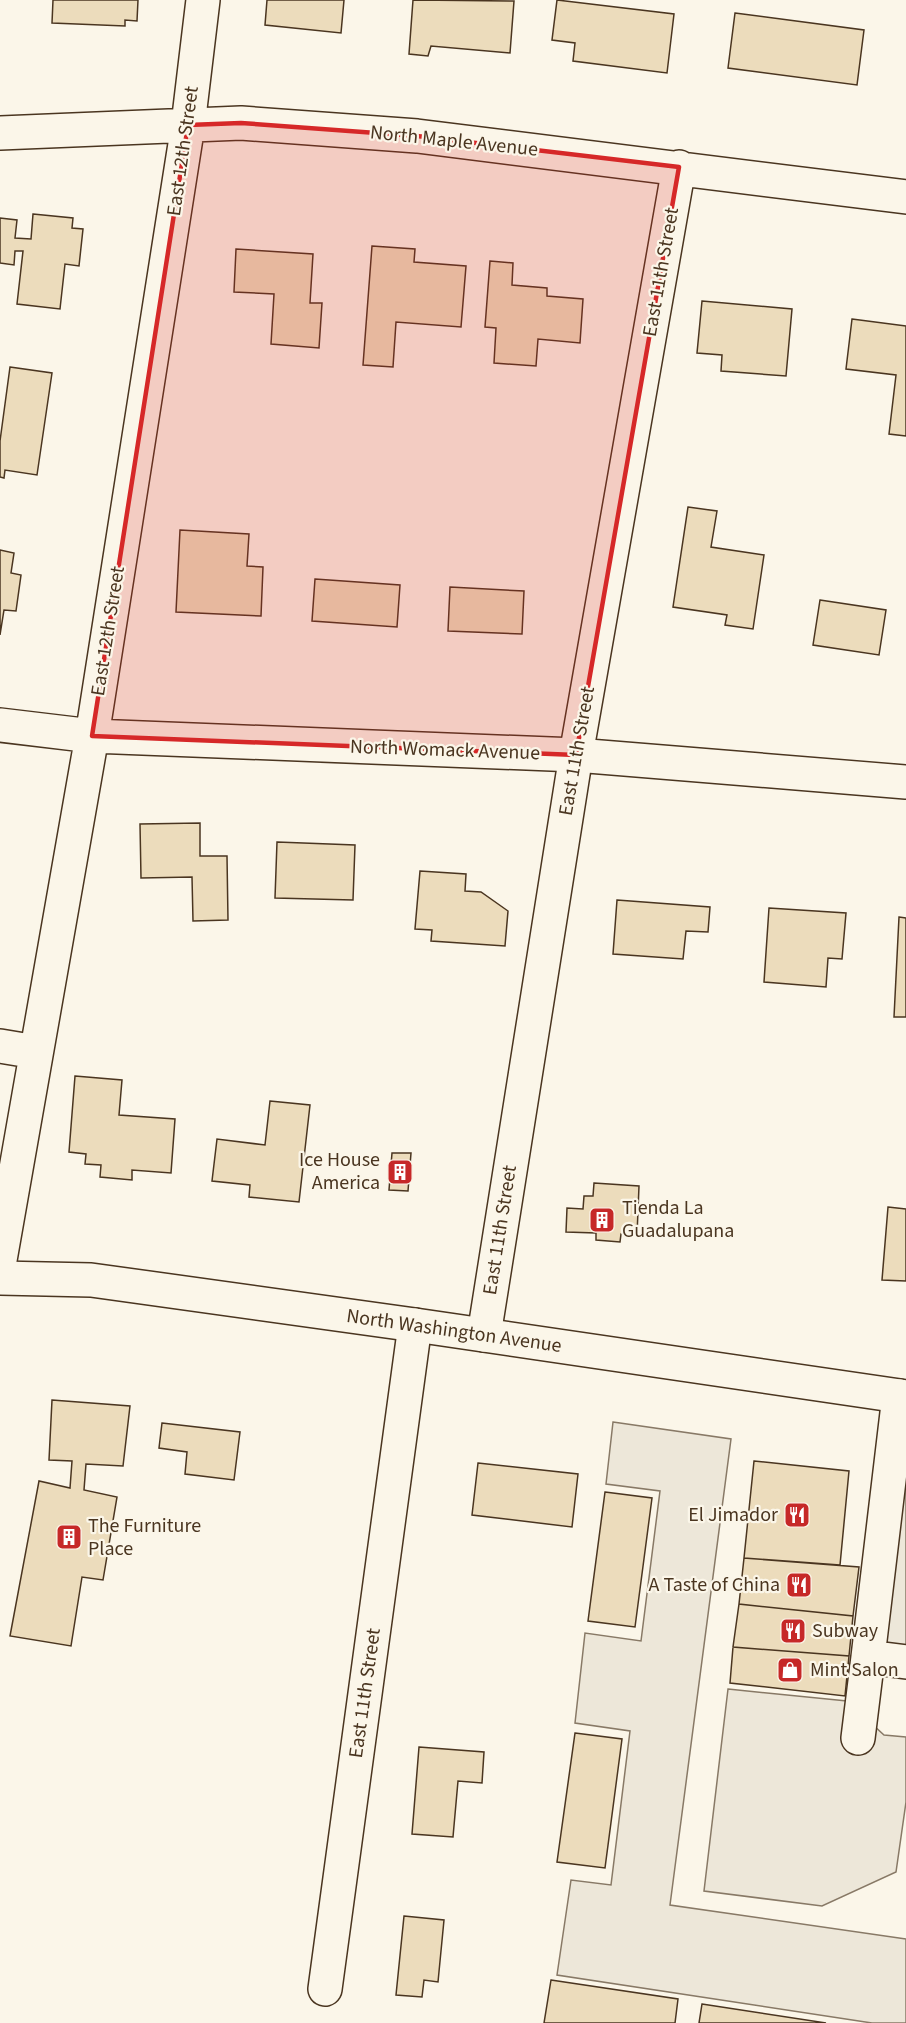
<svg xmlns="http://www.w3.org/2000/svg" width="906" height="2023" viewBox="0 0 906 2023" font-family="'Source Sans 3',sans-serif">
<rect width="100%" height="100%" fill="#fbf6e9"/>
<path fill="#ede7d9" stroke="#887966" stroke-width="1.5" d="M613 1422 731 1439 670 1905 906 1939V2023H872L557 1975 571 1880 611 1885 630 1731 575 1723 585 1633 641 1641 660 1491 606 1484Z
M906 1466V1656L885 1654Z
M728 1689 847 1701 884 1735 906 1737V1802L896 1872 822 1906 704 1891Z"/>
<path fill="#ecdcbc" stroke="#4a3520" stroke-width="1.5" d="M53 0H138L137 21 125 20V26L52 23Z
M267 0H344L341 33 265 25Z
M413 0 514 1 510 53 431 46 428 56 409 54Z
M557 0 674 14 667 73 573 61 575 43 552 40Z
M735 13 864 30 857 85 728 68Z
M33 214 73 218 72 228 83 229 79 266 65 264 60 309 17 304 23 251H15L14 265 0 263V218L17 220 15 238 31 239Z
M372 246 415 249 414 262 466 266 461 327 396 322 393 367 363 365Z
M236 249 313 254 310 303H322L319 348 271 344 274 294 234 292Z
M490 261 513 263 512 285 547 288V296L583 299 580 343 538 339 536 366 494 363 496 328 485 327Z
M702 301 792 309 786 376 721 371 722 355 697 353Z
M852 319 906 326V436L889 434 896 375 846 369Z
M10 367 52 373 37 475 5 470 4 478 0 477V441Z
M688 507 717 511 711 547 764 555 753 629 725 625 727 615 673 607Z
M180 530 249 534 247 566 263 567 261 616 176 612Z
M0 550 14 553 11 573 21 575 16 611 4 610 0 635Z
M315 579 400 585 397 627 312 621Z
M450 587 524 591 522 634 448 631Z
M820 600 886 610 879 655 813 645Z
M200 823V856H227L228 920 193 921 192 877 141 878 140 824Z
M277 842 355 845 353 900 275 898Z
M420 871 466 874 465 891 481 892 508 911 505 946 431 941 432 930 415 929Z
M617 900 710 907 708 932 686 931 683 959 613 954Z
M769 908 846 913 842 959 828 958 826 987 764 982Z
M899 917 906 918V1017H894Z
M75 1076 122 1080 119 1115 175 1119 171 1173 132 1170V1180L100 1177 101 1165 85 1164 86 1154 69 1152Z
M270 1101 310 1105 299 1202 249 1197 250 1185 212 1181 217 1139 265 1145Z
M392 1153H411L408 1191 389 1190Z
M594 1183 639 1186 637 1235 621 1234 620 1242 596 1240V1233L566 1232 567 1208 583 1209 584 1196H593Z
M888 1207 906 1209V1281L882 1280Z
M52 1400 130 1406 123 1466 86 1464 84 1490 117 1497 103 1580 82 1577 71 1646 10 1636 39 1481 70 1488 72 1461 49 1460Z
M162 1423 240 1432 234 1480 185 1474 187 1452 159 1448Z
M754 1461 849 1471 840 1565 744 1558Z
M478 1463 578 1474 572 1527 472 1515Z
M605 1492 652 1498 635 1627 588 1621Z
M744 1558 859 1567 853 1616 739 1604Z
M739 1604 853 1616 849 1656 733 1647Z
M733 1647 849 1656 845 1696 730 1683Z
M575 1733 622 1739 605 1868 557 1862Z
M419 1747 484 1752 482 1783 458 1781 453 1837 412 1834Z
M404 1916 444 1920 438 1982 424 1980 422 1997 396 1995Z
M551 1980 678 1999 675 2023H544Z
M702 2004 826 2023H699Z"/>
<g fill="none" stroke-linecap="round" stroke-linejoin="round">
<g stroke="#4a3520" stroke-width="36">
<path id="minor" d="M0 133 241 123 417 136 906 197
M0 725 92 736 576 755 906 782
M0 1046 36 1052
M0 1260 92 736 188 125 203 0
M484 1335 576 755 679 167
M899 1396 868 1657 906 1662
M858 1738 868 1657
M325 1989 415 1325"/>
</g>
<g stroke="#4a3520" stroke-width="36">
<path id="major" d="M0 1278 91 1280 415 1325 906 1397"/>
</g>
<use href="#minor" stroke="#fbf6e9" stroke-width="33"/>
<use href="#major" stroke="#fbf6e9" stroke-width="33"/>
</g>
<path fill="#d62828" fill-opacity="0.2" stroke="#d62828" stroke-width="4.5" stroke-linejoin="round" d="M241 123 417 136 679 167 576 755 92 736 188 125Z"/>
<defs>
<g id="building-square" transform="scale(1.35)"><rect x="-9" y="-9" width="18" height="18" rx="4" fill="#c62828" stroke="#fbf6e9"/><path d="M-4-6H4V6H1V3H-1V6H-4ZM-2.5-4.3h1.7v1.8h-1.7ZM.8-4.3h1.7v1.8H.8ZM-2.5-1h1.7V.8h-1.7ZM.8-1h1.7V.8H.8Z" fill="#fff"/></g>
<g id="restaurant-square" transform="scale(1.35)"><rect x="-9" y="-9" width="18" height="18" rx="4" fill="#c62828" stroke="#fbf6e9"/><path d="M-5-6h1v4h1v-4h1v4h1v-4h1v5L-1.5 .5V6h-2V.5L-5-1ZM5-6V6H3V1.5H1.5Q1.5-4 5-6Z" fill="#fff"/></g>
<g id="shop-square" transform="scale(1.35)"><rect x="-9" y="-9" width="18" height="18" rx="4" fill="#c62828" stroke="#fbf6e9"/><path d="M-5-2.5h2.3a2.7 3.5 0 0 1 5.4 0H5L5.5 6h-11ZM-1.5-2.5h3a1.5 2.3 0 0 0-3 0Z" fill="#fff"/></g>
</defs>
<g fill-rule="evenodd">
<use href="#building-square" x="400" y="1172"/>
<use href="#building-square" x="602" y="1220"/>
<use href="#restaurant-square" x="797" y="1515"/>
<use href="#building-square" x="69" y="1537"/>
<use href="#restaurant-square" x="799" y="1585"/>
<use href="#restaurant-square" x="793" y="1631"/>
<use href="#shop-square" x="790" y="1670"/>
</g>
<g text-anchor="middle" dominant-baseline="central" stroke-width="4.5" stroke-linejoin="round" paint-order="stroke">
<g font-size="20" fill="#4a3520" stroke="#fbf6e9">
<text transform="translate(454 141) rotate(6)">North Maple Avenue</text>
<text transform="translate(183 151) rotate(-82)">East 12th Street</text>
<text transform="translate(661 272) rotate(-80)">East 11th Street</text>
<text transform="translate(108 631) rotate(-81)">East 12th Street</text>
<text transform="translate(445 750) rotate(2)">North Womack Avenue</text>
<text transform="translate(577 751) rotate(-80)">East 11th Street</text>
<text transform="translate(500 1230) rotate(-81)">East 11th Street</text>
<text transform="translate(454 1331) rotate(8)">North Washington Avenue</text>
<text transform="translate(365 1693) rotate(-82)">East 11th Street</text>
</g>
<g font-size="20" fill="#4a3520" stroke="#fbf6e9" text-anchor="start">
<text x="380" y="1160" text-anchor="end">Ice House<tspan x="380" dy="23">America</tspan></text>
<text x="622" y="1208">Tienda La<tspan x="622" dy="23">Guadalupana</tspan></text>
<text x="778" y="1515" text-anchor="end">El Jimador</text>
<text x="88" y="1526">The Furniture<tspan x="88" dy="23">Place</tspan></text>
<text x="780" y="1585" text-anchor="end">A Taste of China</text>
<text x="812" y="1631">Subway</text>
<text x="810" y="1670">Mint Salon</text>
</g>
</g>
</svg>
